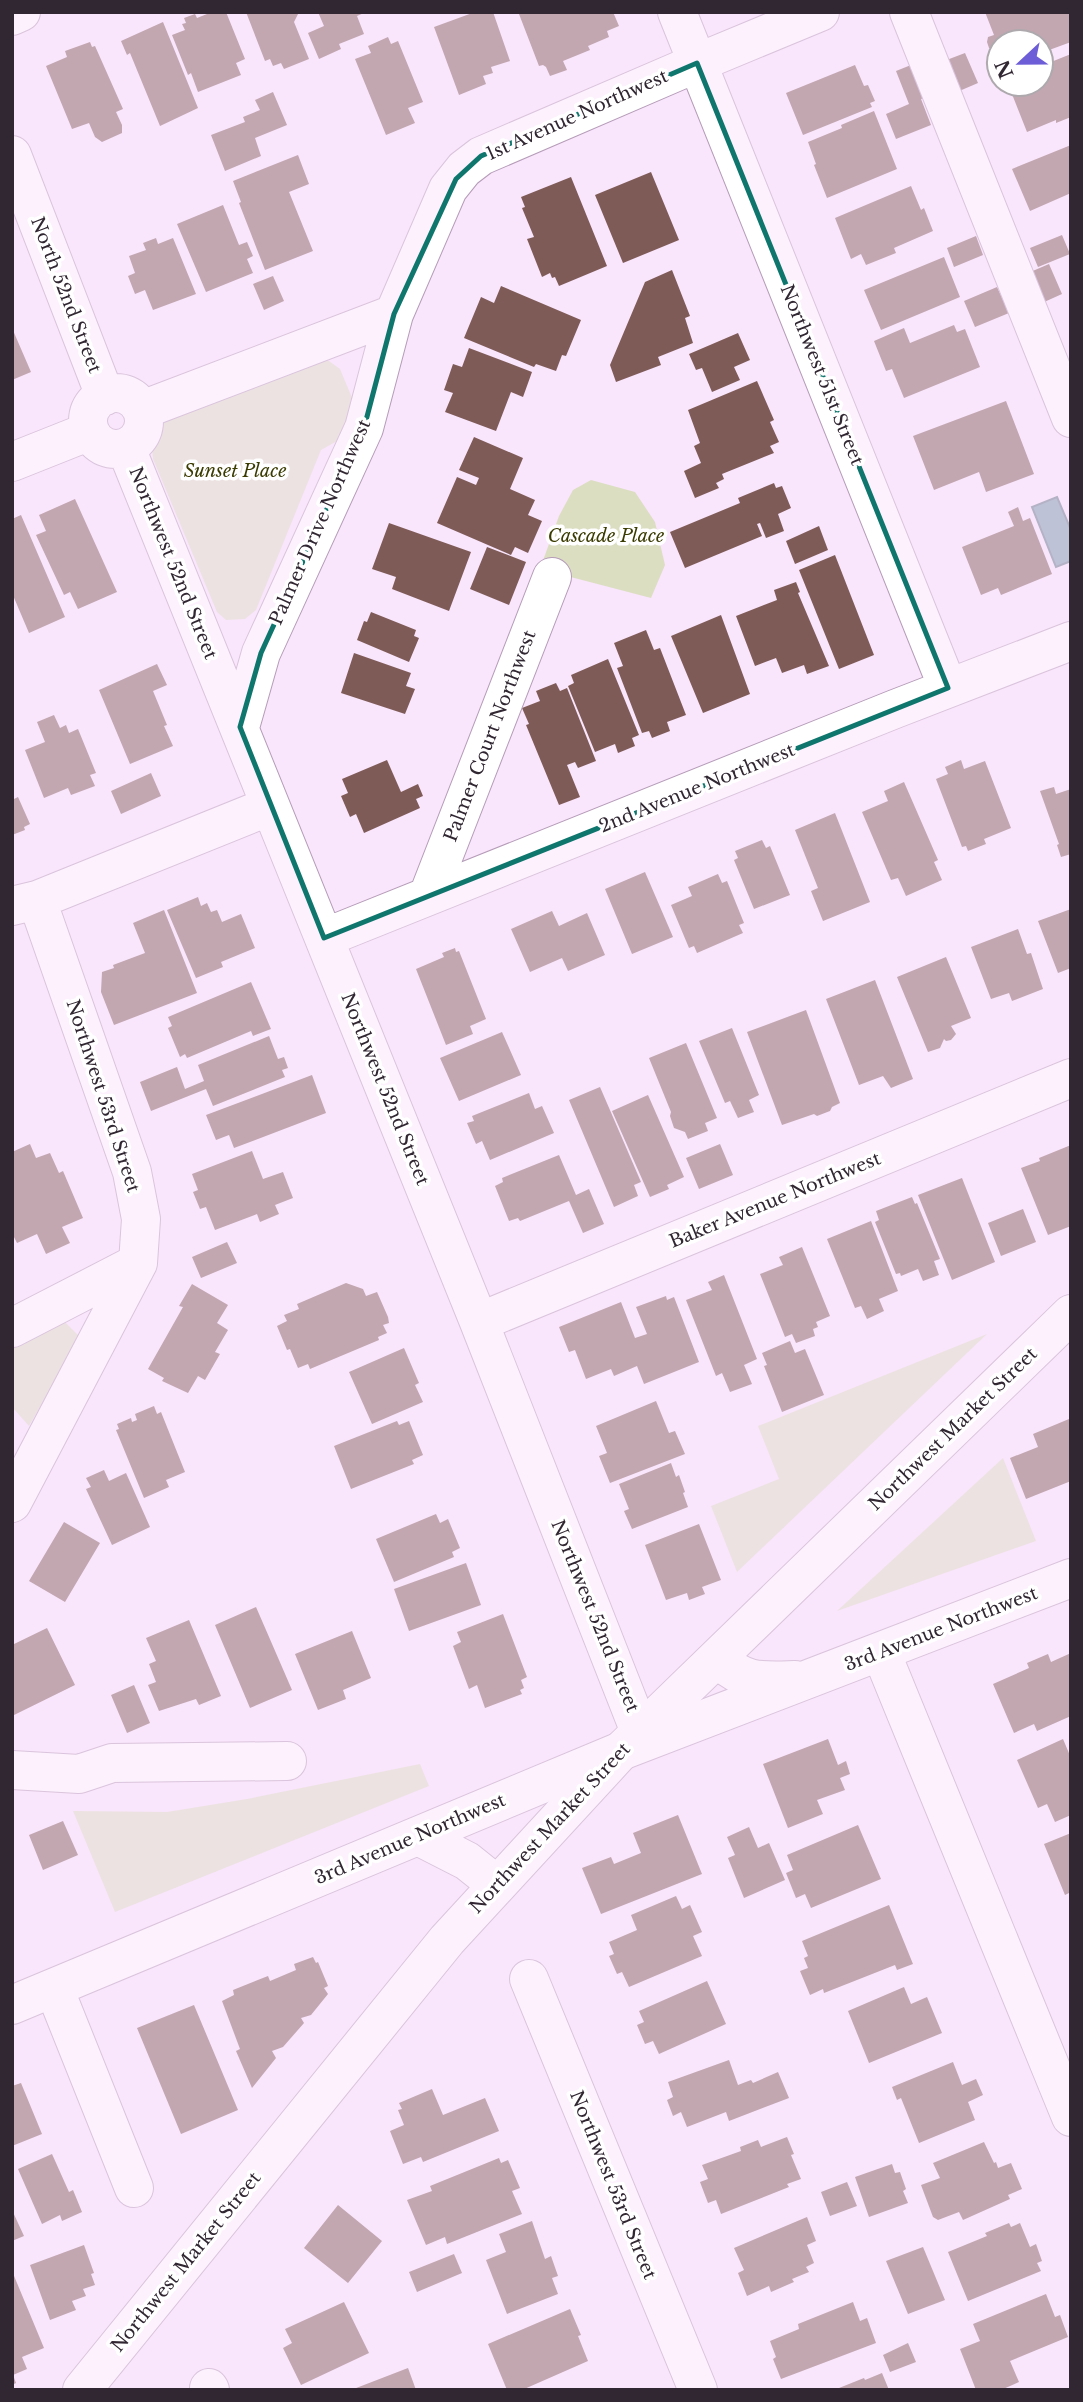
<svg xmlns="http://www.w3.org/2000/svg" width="1083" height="2402" viewBox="0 0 1083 2402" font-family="'Libre Baskerville',serif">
<rect width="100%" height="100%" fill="#f9e5fc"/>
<path fill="#dcdec2" d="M317 360 329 361 340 369 358 412 348 435 321 450 256 610 245 619 226 620 217 612 153 459C151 440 154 431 168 418Z
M591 480 635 492 655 522 665 565 651 598 540 569 559 516 573 490Z
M65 1322 80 1337 29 1426 12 1407V1348Z
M987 1334 737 1572 711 1506 779 1479 758 1426Z
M1003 1458 1036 1541 837 1611Z
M420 1764 429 1786 115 1912 73 1811 167 1812 247 1799Z"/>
<path fill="#7697aa" stroke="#617586" stroke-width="2" d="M1057 497 1071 530V561L1056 567 1032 507Z"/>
<path fill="#7f5b57" d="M212 12H226L245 59 236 63 241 75 198 92 191 73 188 75 172 35 185 30 182 24 186 23 184 18 195 14 197 18Z
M246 12H299L294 22 309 59 284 69 281 63 273 66 270 59 265 61Z
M318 12H366L357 16 364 34 339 44 341 49 319 59 308 33 324 26Z
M475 12H493L510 61 491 67 493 73 483 76 486 84 459 95 434 27Z
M524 12H613L619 26 607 31 609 37 588 46 590 50 563 61 567 70 550 76 546 67 543 65 539 66 519 14Z
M985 12H1071V42L1041 53V42H999V49L995 50 989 48 987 42 988 37 994 35Z
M163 22 198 108 160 126 130 53 127 55 121 41Z
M388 37 391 44 398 41 423 102 408 108 415 123 386 135 355 59 371 53 368 46Z
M90 42 92 47 95 46 123 109 116 112 122 125V133L102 142 95 137 89 123 72 129 46 66 67 57 65 51Z
M965 53 978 83 957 92 944 61Z
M1071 54V117L1056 123V120L1027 132 1008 84H1041V66Z
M916 63 930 96 921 99 931 125 896 139 886 114 909 104 896 71Z
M855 65 864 86 868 85 875 101 870 103 872 107 803 135 786 93Z
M273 92 287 125 255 138 261 156 225 171 211 135 245 122 243 117 260 110 255 100Z
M874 111 897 169 827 198 814 165 816 164 808 142 842 128 841 125Z
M1071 145V193L1030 211 1012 169Z
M298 155 309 184 289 192 313 251 265 270 239 203 241 202 233 181Z
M651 172 679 240 623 263 595 195Z
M571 177 607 266 559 286 555 277 552 278 550 273 542 277 527 239 534 237 522 208 525 207 521 197Z
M911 186 921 210 924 208 933 231 894 248 896 253 866 265 861 254 851 259 835 218Z
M223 205 239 245 247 242 253 256 247 259 253 273 206 292 177 224Z
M1062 235 1070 254 1038 267 1030 248Z
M976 236 983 255 954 267 947 248Z
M156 238 158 244 173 238 196 294 153 310 145 290 135 294 128 276 135 273 129 256 146 250 143 243Z
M944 257 960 297 881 330 864 290Z
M1049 264 1062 294 1042 303 1028 273Z
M672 270 690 316 685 318 693 343 658 357 661 365 616 382 610 365 645 282Z
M273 276 284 301 264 310 253 284Z
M501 286 581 320 566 356 562 355 556 371 536 364 534 367 464 338 481 297 494 303Z
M997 287 1009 313 975 327 964 301Z
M954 325 957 332 965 329 980 367 904 398 892 369 886 371 874 341 904 328 910 343Z
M12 328 31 372 12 380Z
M738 333 750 360 734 367 740 380 712 392 702 368 696 370 689 354Z
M469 348 532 372 523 397 511 392 496 431 445 412 453 393 444 390 453 364 462 367Z
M757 381 774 420 770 422 779 442 770 446 774 453 722 474 724 479 716 483 719 488 695 498 684 471 701 463 694 446 700 443 688 410Z
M1006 401 1034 474 986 492 979 472 934 490 913 436Z
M474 437 523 458 510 489 535 500 528 515 542 521 528 553 515 547 511 555 437 523 457 477 476 485 479 478 459 470Z
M774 483 776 488 782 486 791 508 778 514 784 531 766 538 760 523 757 524 762 536 685 568 670 532 740 503 738 498Z
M75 499 117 592 78 609 70 592 64 595 36 535 46 531 39 515Z
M1018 507 1023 521 1030 518 1052 574 1001 595 998 588 981 595 962 547 1014 526 1008 512Z
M21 515 65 617 29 633 12 593V519Z
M389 523 471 552 449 611 392 589 396 577 372 569Z
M819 526 828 550 795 564 786 541Z
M487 547 526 562 509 605 470 589Z
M835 555 874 655 839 669 799 570Z
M796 582 800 592 798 593 829 666 807 674 804 665 782 673 776 658 755 666 736 616 777 600 774 590Z
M371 612 416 630 414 636 419 638 409 662 357 640 364 621 367 622Z
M721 615 750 694 703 713 671 636Z
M646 630 654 650 660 648 686 715 667 722 670 731 652 738 649 731 642 733 617 668 623 666 614 643Z
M354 653 411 673 406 686 415 689 405 714 341 693Z
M608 659 639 735 632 738 635 746 618 753 615 744 595 752 568 686 574 683 571 675Z
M157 664 167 685 153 691 167 725 164 726 173 746 130 764 99 690Z
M556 683 560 691 567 688 596 761 578 768 575 762 567 765 580 797 559 805 526 725 529 724 522 708 540 701 536 691Z
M54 715 60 728 66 725 69 733 78 729 96 773 90 775 95 786 71 795 68 788 44 798 25 750 45 742 37 722Z
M387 760 401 792 418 784 423 796 416 799 420 808 364 833 356 814 350 817 341 796 348 793 342 779Z
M961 760 964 769 985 761 1011 828 984 839 986 844 968 851 966 846 962 847 936 779 948 774 945 767Z
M151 773 161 796 121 814 111 791Z
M904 782 938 860 934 862 942 880 906 896 898 878 891 880 862 812 888 801 884 791Z
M1054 787 1056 794 1071 789V854L1061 857 1057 845 1059 844 1040 791Z
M18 797 30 824 24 827 25 830 12 835V800Z
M835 813 870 902 823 921 811 891 818 888 795 830Z
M762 840 766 848 770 846 790 895 754 909 734 860 738 858 735 851Z
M645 872 673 937 632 954 605 889Z
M718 874 722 883 727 881 744 923 739 925 743 933 697 953 694 946 689 948 671 905 692 896 688 887Z
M198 897 201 906 207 903 211 912 217 910 222 922 241 914 255 948 221 962 223 967 196 978 167 910Z
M1071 909V968L1058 973 1038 921Z
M164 910 197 993 114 1025 101 992 102 972 114 968 113 965 145 953 133 923Z
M552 911 559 926 587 913 605 955 568 971 562 958 530 972 511 929Z
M1018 929 1027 954 1031 953 1043 989 1012 1001 1009 993 991 999 971 947Z
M455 948 456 952 459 951 486 1019 470 1026 473 1034 446 1045 416 969 444 957 442 953Z
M946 957 971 1018 951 1026 956 1034 951 1040 946 1041 944 1039 940 1048 928 1052 897 977Z
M875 980 913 1079 891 1088 883 1076 859 1085 826 999Z
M251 982 271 1029 253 1036 251 1031 187 1058 185 1054 180 1057 168 1028 172 1026 168 1017Z
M806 1010 840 1103 832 1107 830 1111 817 1116 814 1114 782 1125 747 1032Z
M732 1028 759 1095 749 1100 754 1112 738 1118 730 1101 725 1103 699 1041Z
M502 1032 521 1075 459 1101 440 1058Z
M269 1036 278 1059 284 1057 288 1068 282 1070 285 1077 213 1106 206 1089 151 1111 140 1082 177 1067 185 1089 204 1081 198 1065Z
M686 1043 717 1118 705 1123 708 1131 688 1139 685 1132 674 1128 670 1116 671 1112 649 1058Z
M312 1075 326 1113 234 1148 229 1135 216 1140 206 1115Z
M600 1087 641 1182 634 1185 638 1196 614 1207 569 1100Z
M529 1093 535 1109 542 1106 554 1133 490 1160 482 1141 476 1144 467 1123 474 1121 472 1116Z
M648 1095 684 1177 667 1185 669 1189 650 1197 612 1111Z
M30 1144 36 1158 50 1153 59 1173 63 1171 83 1218 62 1227 70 1243 46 1254 37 1234 17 1243 12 1233V1152Z
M720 1144 733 1175 699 1189 686 1158Z
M1071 1145V1226L1048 1235 1021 1168 1040 1161 1039 1158Z
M252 1151 263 1179 283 1172 293 1198 275 1205 279 1214 260 1222 257 1214 215 1230 206 1207 200 1209 193 1192 198 1190 192 1174Z
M559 1155 576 1195 589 1189 604 1224 583 1233 569 1201 520 1221 518 1218 509 1221 495 1186 503 1182 502 1178Z
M962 1178 995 1262 952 1280 918 1195Z
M912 1197 915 1204 917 1203 940 1259 934 1261 939 1275 923 1281 918 1269 901 1276 900 1273 896 1274 875 1222 879 1220 876 1211Z
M1023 1209 1036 1242 1001 1256 988 1223Z
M871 1221 898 1291 879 1299 884 1311 867 1319 861 1306 855 1308 827 1239Z
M227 1242 237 1263 201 1278 192 1257Z
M802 1247 830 1316 816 1322 818 1327 813 1329 815 1336 796 1343 792 1334 785 1337 760 1274 783 1265 779 1257Z
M724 1275 757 1359 744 1365 752 1384 730 1392 722 1373 716 1376 686 1300 712 1290 708 1282Z
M346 1283 363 1289 366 1296 377 1292 388 1317 389 1323 383 1325 387 1333 378 1337 379 1340 310 1369 308 1364 298 1368 290 1349 287 1350 277 1326 287 1321 284 1315 299 1309 297 1304Z
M192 1284 228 1305 217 1323 228 1330 215 1352 220 1354 205 1380 198 1376 188 1393 162 1381 164 1378 148 1369 183 1307 179 1306Z
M666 1296 667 1300 674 1297 699 1362 644 1384 637 1366 614 1376 611 1369 586 1379 575 1350 569 1352 559 1327 621 1302 635 1338 647 1334 636 1307Z
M790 1341 795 1353 805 1349 824 1395 782 1412 764 1366 767 1365 762 1353Z
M404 1348 419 1383 415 1385 423 1402 372 1424 349 1372Z
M656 1401 669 1433 675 1431 685 1454 610 1483 599 1456 607 1453 596 1426Z
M154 1406 157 1414 161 1412 185 1472 166 1480 169 1487 144 1498 116 1430 119 1429 117 1424 131 1418 132 1422 137 1420 135 1414Z
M1069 1419 1071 1481 1026 1499 1010 1458 1038 1447 1033 1434Z
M397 1421 399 1425 409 1421 423 1455 412 1460 414 1464 351 1489 334 1446Z
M671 1463 676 1477 679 1475 685 1492 683 1493 688 1507 632 1529 624 1511 629 1509 619 1484Z
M104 1470 109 1481 126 1473 150 1527 112 1545 86 1489 91 1487 86 1478Z
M436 1514 440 1523 448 1519 460 1548 452 1552 454 1557 394 1582 376 1539Z
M64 1522 100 1543 65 1602 29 1581Z
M699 1524 721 1580 702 1587 705 1594 689 1600 687 1593 666 1600 645 1545Z
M466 1563 481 1605 409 1631 394 1589Z
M256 1607 292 1690 250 1708 215 1625Z
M503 1614 527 1677 521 1680 524 1688 520 1690 522 1694 485 1708 477 1685 469 1689 453 1646 461 1642 457 1632Z
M189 1620 221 1696 199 1705 196 1699 159 1711 148 1685 156 1682 149 1664 156 1661 146 1638Z
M47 1628 75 1685 12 1716V1645Z
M352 1631 371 1678 343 1690 346 1699 318 1710 295 1654Z
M1071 1653V1716L1037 1731 1034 1724 1014 1733 993 1684 1029 1668 1027 1663 1048 1654 1051 1662Z
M134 1685 150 1723 127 1733 111 1695Z
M828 1739 838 1765 846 1761 850 1774 840 1778 845 1790 817 1800 823 1814 788 1828 763 1764Z
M1063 1739 1071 1758V1815L1055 1822 1047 1804 1038 1808 1017 1760Z
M678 1815 702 1874 601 1914 582 1868 611 1857 614 1864 641 1853 633 1833Z
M63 1821 78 1855 43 1870 29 1835Z
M858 1825 881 1879 811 1908 805 1894 796 1898 786 1873 793 1870 787 1855Z
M749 1827 758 1848 769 1843 785 1880 744 1898 728 1858 735 1855 727 1837Z
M1071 1833V1892L1065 1895 1044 1844Z
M676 1896 682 1909 690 1905 702 1932 693 1936 702 1956 629 1987 622 1972 617 1974 609 1956 614 1954 609 1942 637 1930 631 1915Z
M889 1905 913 1964 897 1970 895 1965 824 1993 823 1989 810 1995 800 1971 808 1968 804 1958 808 1956 802 1941Z
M313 1957 316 1963 318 1962 328 1986 324 1988 328 1994 311 2015 301 2018 304 2023 283 2047 272 2051 276 2058 252 2088 236 2051 240 2049 222 2001 234 1995 233 1990 268 1976 270 1981 296 1970 294 1964Z
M707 1981 726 2024 659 2054 653 2041 645 2044 637 2025 644 2022 639 2011Z
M904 1987 911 2004 927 1997 942 2033 869 2063 848 2011Z
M194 2005 238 2110 181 2134 137 2028Z
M729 2060 738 2085 751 2080 753 2083 778 2072 789 2098 729 2121 726 2112 687 2127 681 2112 673 2116 667 2100 673 2097 668 2082Z
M953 2062 962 2085 976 2079 983 2095 968 2102 975 2120 919 2143 901 2098 897 2100 892 2087Z
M21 2083 42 2134 12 2146V2086Z
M432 2089 443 2115 485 2098 499 2131 423 2162 421 2157 403 2164 390 2131 404 2125 398 2110 402 2109 399 2103Z
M787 2137 794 2154 791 2155 801 2179 787 2184 789 2187 721 2214 716 2200 708 2203 700 2182 708 2179 702 2165 741 2151 740 2147 758 2140 761 2147Z
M984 2142 994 2163 996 2162 998 2168 1011 2163 1022 2189 1008 2195 1010 2199 963 2220 959 2212 938 2220 933 2217 921 2185 940 2178 933 2163Z
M52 2154 69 2192 73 2190 82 2212 62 2221 60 2215 42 2224 18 2169Z
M499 2158 501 2163 508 2160 520 2188 512 2191 522 2214 447 2244 445 2237 426 2245 407 2200 432 2191 430 2186Z
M892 2164 895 2173 900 2172 906 2189 903 2191 908 2203 869 2217 855 2177Z
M847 2182 857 2206 830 2216 821 2192Z
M338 2205 382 2241 348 2283 304 2248Z
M12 2210 24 2236 12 2241Z
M807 2217 816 2241 807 2245 814 2263 806 2267 809 2272 792 2279 794 2282 771 2292 769 2286 747 2296 738 2273 744 2270 734 2248Z
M532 2221 545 2259 551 2256 558 2276 552 2278 558 2294 507 2314 486 2260 506 2252 499 2234Z
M1009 2223 1011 2227 1020 2223 1030 2247 1036 2244 1042 2261 1037 2263 1041 2271 968 2301 948 2252 987 2236 985 2233Z
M84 2245 94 2273 91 2274 95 2285 83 2289 86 2296 72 2301 76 2310 50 2320 30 2265Z
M923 2247 945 2300 908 2314 886 2261Z
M454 2254 462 2273 417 2292 409 2272Z
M12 2271 44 2348 22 2357 27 2369 13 2375 16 2383 12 2385Z
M1046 2294 1055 2317 1060 2315 1068 2337 1010 2361 1019 2382 1001 2390H976L960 2349 980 2341 973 2324Z
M344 2302 369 2353 301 2385 283 2348 292 2343 285 2329Z
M853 2302 860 2321 867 2318 876 2343 781 2379 773 2359 776 2357 770 2341 799 2329 798 2324Z
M570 2309 581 2335 578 2336 588 2361 522 2390H507L488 2344Z
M908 2343 916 2362 890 2372 883 2355Z
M408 2368 416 2390H351Z
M882 2373 889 2390H834L864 2378 865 2380Z"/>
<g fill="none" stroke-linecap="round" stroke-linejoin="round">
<g stroke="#b59cb8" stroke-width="40">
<path id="minor" d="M677 12 948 688
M909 12 1071 418
M12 16 21 12
M12 155 105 396
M88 421a28 28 0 1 1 56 0a28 28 0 1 1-56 0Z
M142 410 394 314 448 189 464 169 481 156 697 63 820 12
M126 448 479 1322 640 1732
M12 462 90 431
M240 727 261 653 364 428 394 314
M428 896 552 577
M37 900 270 806
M12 906 37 900 132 1172 141 1219 138 1263 12 1503
M324 938 895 709 1071 641
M479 1322 1071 1078
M12 1328 138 1263
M881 1652 1071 2117
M717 1659C746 1683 758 1681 795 1680
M12 1770 79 1774 112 1763 287 1761
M418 1836 467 1861 497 1885
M529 1979 698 2390
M54 1988 134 2188
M12 2005 621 1751 1071 1578
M209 2388 210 2390"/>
</g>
<g stroke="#b59cb8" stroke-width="40">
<path id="major" d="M82 2390 447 1940 621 1751 1071 1314"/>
</g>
<use href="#minor" stroke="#fff" stroke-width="38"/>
<use href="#major" stroke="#fff" stroke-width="38"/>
</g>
<path d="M0 0H1083V2402H0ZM697 63 948 688 324 938 240 727 261 653 364 428 394 314 456 179 481 156Z" fill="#f9e5fc" fill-opacity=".55" fill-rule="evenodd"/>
<path fill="none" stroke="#0f766e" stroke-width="5" stroke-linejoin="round" d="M697 63 948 688 324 938 240 727 261 653 364 428 394 314 456 179 481 156Z"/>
<g text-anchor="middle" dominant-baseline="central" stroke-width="7" stroke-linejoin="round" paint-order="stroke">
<g font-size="18" fill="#312732" stroke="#fff">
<text transform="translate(577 115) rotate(-24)">1st Avenue Northwest</text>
<text transform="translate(66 295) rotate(69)">North 52nd Street</text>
<text transform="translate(822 375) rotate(68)">Northwest 51st Street</text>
<text transform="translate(320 522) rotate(-66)">Palmer Drive Northwest</text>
<text transform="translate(173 563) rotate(68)">Northwest 52nd Street</text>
<text transform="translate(490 736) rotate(-69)">Palmer Court Northwest</text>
<text transform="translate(697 788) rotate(-22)">2nd Avenue Northwest</text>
<text transform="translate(385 1089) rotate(68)">Northwest 52nd Street</text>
<text transform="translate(103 1096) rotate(72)">Northwest 53rd Street</text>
<text transform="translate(775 1200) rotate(-22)">Baker Avenue Northwest</text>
<text transform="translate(953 1429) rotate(-44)">Northwest Market Street</text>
<text transform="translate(595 1616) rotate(68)">Northwest 52nd Street</text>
<text transform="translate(941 1629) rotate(-21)">3rd Avenue Northwest</text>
<text transform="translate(550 1828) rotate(-47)">Northwest Market Street</text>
<text transform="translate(410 1839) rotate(-23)">3rd Avenue Northwest</text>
<text transform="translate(613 2185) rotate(68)">Northwest 53rd Street</text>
<text transform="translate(186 2262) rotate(-51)">Northwest Market Street</text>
</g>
<g font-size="18" font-style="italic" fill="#3a3b00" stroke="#fff">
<text x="235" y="471">Sunset Place</text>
<text x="606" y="536">Cascade Place</text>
</g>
</g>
<rect width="1083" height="2402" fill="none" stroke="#312732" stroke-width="28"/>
<g transform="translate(1020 63) rotate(248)"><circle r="33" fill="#ffffff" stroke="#ada9ad" stroke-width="2"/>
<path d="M0-5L12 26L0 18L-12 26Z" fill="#6d5dd7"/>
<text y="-10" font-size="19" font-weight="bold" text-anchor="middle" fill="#312732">N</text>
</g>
</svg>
